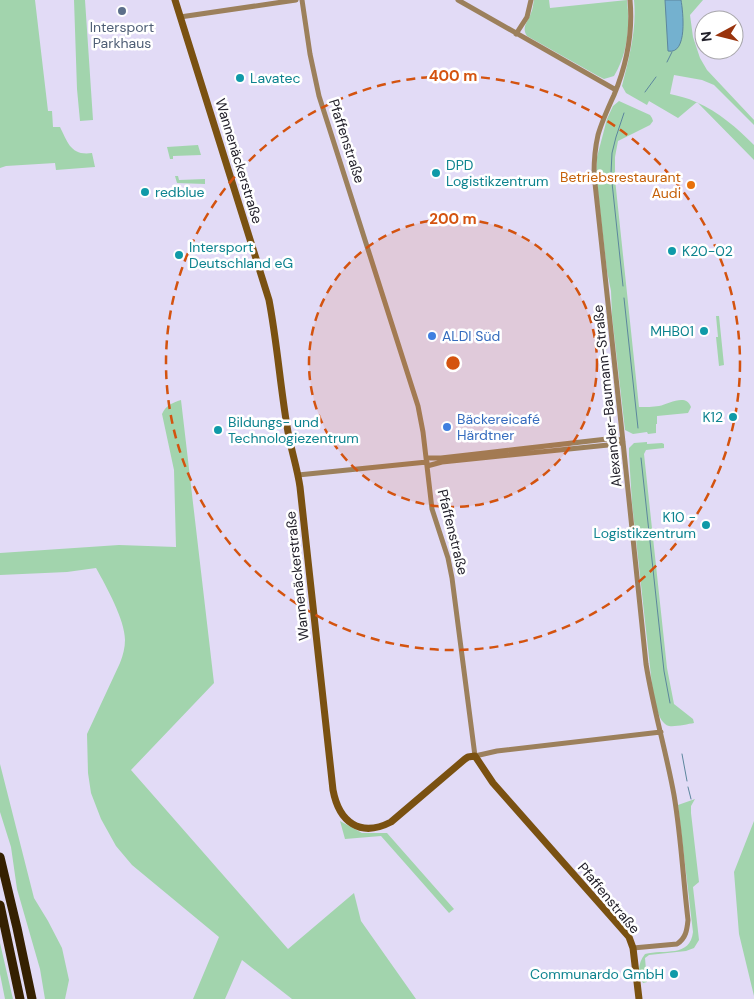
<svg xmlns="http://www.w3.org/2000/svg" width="754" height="999" viewBox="0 0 754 999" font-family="'DM Sans',sans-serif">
<rect width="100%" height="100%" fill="#e2dbf6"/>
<path fill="#a2d4ad" d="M0 0H35L48 111H52L53 127H60C68 143 71 156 92 153L95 167 56 170 55 163 6 166 0 168Z
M74 0H85L93 120 80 121 77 89Z
M534 0H549L550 8 627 0C630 26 628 53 614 76L604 79 598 76 527 36C521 27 528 22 531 13 533 9 533 4 534 0Z
M634 0H703L690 15 693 37 700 58 707 70 754 120V125L714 85 702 80 674 75 670 94C678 96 688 98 696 102 719 112 737 128 754 145V160L697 102 678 118 649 101 647 105 626 93 622 86C629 58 637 29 634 0Z
M619 101 650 115 652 118 653 121 650 125 618 141 615 157V179L639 407C646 407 653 407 659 406 669 404 686 393 691 407L688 413 657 416V424H656V433L648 434 647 432 633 434 625 430 612 316 611 291 607 271 596 175 597 157 607 119 613 106Z
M198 145 201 155 173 156V159H170L167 147Z
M175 176H178L179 180 205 179V184L177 183Z
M716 316H719L724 365 719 366 716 337H718Z
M181 400 214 683 131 770 288 949 354 893 361 921 416 999H292L242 960 225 999H193L219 937 132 865 116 846 101 819 91 793 88 773 87 734 120 663C123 655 125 648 125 640 125 620 106 586 96 568L67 572 0 575V553L119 545 176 547 174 470 162 414C166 405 172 403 181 400Z
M647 442V444L662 443 664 444V448L646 450 644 454 667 668 674 704 693 719 694 723C688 724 675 727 669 726 657 723 654 696 652 685L632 503 629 455V448L634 443Z
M0 764 34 898 48 921 62 948 69 980 65 999H45L40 969 17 889 11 847 0 812Z
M695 799 691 806V813L699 882 693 887 699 940 694 948 686 951 649 955 645 958 647 982 643 983C637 973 638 963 645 954 664 949 690 958 693 932L678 805Z
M340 821 362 833H387L454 909 449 913 381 836 345 839Z
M754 821V996L739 934 734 872Z
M0 943 12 995 13 999H5L0 974Z"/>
<path fill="#74b1cf" stroke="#5c869e" d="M665 0H681C683 11 688 55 668 51Z"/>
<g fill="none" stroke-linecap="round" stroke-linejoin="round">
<path stroke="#5c869e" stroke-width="1" d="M667 62 672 52
M645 92 656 77
M623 286 611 173 612 153 616 137 624 113
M624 298 638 428
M641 458 664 671 670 703
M682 754 687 781
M688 787 691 799"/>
<path stroke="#9c805c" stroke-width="5" d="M302 0 310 54 319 96 418 406 423 432 432 509 448 558 452 578 475 756 497 751 661 732
M458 0 616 90
M630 0C633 32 626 66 614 95 608 108 602 121 598 135 595 148 594 161 594 174L623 442 646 664C653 708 666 751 674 795 681 836 683 878 688 920 687 930 686 938 677 944L633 948
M180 17 296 0
M516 34 527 17 531 0
M426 458H441L485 453 616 438 623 442
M427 466 442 462 618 444 623 442
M298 475 427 462"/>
<path stroke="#7a5111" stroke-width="7" d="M175 0 269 300C277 342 280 384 287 426 290 447 297 466 300 487L333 790C339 822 360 838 391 822L465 759 468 757 475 756 493 783 629 937 633 948 639 999"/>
<path stroke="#352001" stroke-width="9" d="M0 857 17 928 32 999
M0 905 20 999"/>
</g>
<circle cx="453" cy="363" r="144" fill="#d4530f" fill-opacity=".12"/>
<g fill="none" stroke="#d4530f" stroke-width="2.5" stroke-dasharray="9 6">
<circle cx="453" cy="363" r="144"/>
<circle cx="453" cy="363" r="287"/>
</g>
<circle fill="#5c6f8a" stroke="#fff" stroke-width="2" cx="122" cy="11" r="5"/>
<g fill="#0f9aa8" stroke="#fff" stroke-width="2">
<circle cx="240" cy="78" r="5"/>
<circle cx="436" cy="173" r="5"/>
<circle cx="145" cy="192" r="5"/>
<circle cx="672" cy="251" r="5"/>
<circle cx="179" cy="255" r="5"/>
<circle cx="704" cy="331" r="5"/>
<circle cx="733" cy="417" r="5"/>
<circle cx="218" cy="430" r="5"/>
<circle cx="706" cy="525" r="5"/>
<circle cx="674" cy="974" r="5"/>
</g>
<circle fill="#e8710a" stroke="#fff" stroke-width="2" cx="691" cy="185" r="5"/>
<g fill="#3f7fe0" stroke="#fff" stroke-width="2">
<circle cx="432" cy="336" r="5"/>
<circle cx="447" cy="427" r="5"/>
</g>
<g text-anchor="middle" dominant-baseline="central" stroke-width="5" stroke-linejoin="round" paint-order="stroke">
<g font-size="14" fill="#4e5e75" stroke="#fff">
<text x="122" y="27">Intersport<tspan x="122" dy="16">Parkhaus</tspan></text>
</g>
<g font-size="14" fill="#0d838f" stroke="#fff" text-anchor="start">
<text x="250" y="78">Lavatec</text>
<text x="446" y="165">DPD<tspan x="446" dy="16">Logistikzentrum</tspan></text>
<text x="155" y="192">redblue</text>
<text x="189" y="247">Intersport<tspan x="189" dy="16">Deutschland eG</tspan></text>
<text x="682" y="251">K20-02</text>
<text x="694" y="331" text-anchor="end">MHB01</text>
<text x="723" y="417" text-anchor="end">K12</text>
<text x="228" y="422">Bildungs- und<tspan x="228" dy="16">Technologiezentrum</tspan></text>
<text x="696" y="517" text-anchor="end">K10 -<tspan x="696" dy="16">Logistikzentrum</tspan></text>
<text x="664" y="974" text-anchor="end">Communardo GmbH</text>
</g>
<g font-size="14" fill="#23212b" stroke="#fff">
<text transform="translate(347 141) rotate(72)">Pfaffenstraße</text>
<text transform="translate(239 161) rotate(73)">Wannenäckerstraße</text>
<text transform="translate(607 396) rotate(-96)">Alexander-Baumann-Straße</text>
<text transform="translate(453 532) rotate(76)">Pfaffenstraße</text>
<text transform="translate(297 576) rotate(-96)">Wannenäckerstraße</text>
<text transform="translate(609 898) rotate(50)">Pfaffenstraße</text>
</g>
<g font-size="14" fill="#c56008" stroke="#fff" text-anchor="end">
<text x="681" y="177">Betriebsrestaurant<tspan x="681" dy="16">Audi</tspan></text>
</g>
<g font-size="14" fill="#366cbe" stroke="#fff" text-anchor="start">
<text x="442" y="336">ALDI Süd</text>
<text x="457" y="419">Bäckereicafé<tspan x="457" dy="16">Härdtner</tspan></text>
</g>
</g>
<circle cx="453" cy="363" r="8" fill="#d4530f" stroke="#fff" stroke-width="2.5"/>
<g font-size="15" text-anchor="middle" font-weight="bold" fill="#d4530f" stroke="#fff" stroke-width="5" stroke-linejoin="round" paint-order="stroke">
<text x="453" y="81">400 m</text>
<text x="453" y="224">200 m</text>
</g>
<g transform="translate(719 35) rotate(263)"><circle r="24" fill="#ffffff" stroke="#a7a6aa"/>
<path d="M0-4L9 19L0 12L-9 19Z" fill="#99330c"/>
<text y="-8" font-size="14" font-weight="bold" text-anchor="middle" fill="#23212b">N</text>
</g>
</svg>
